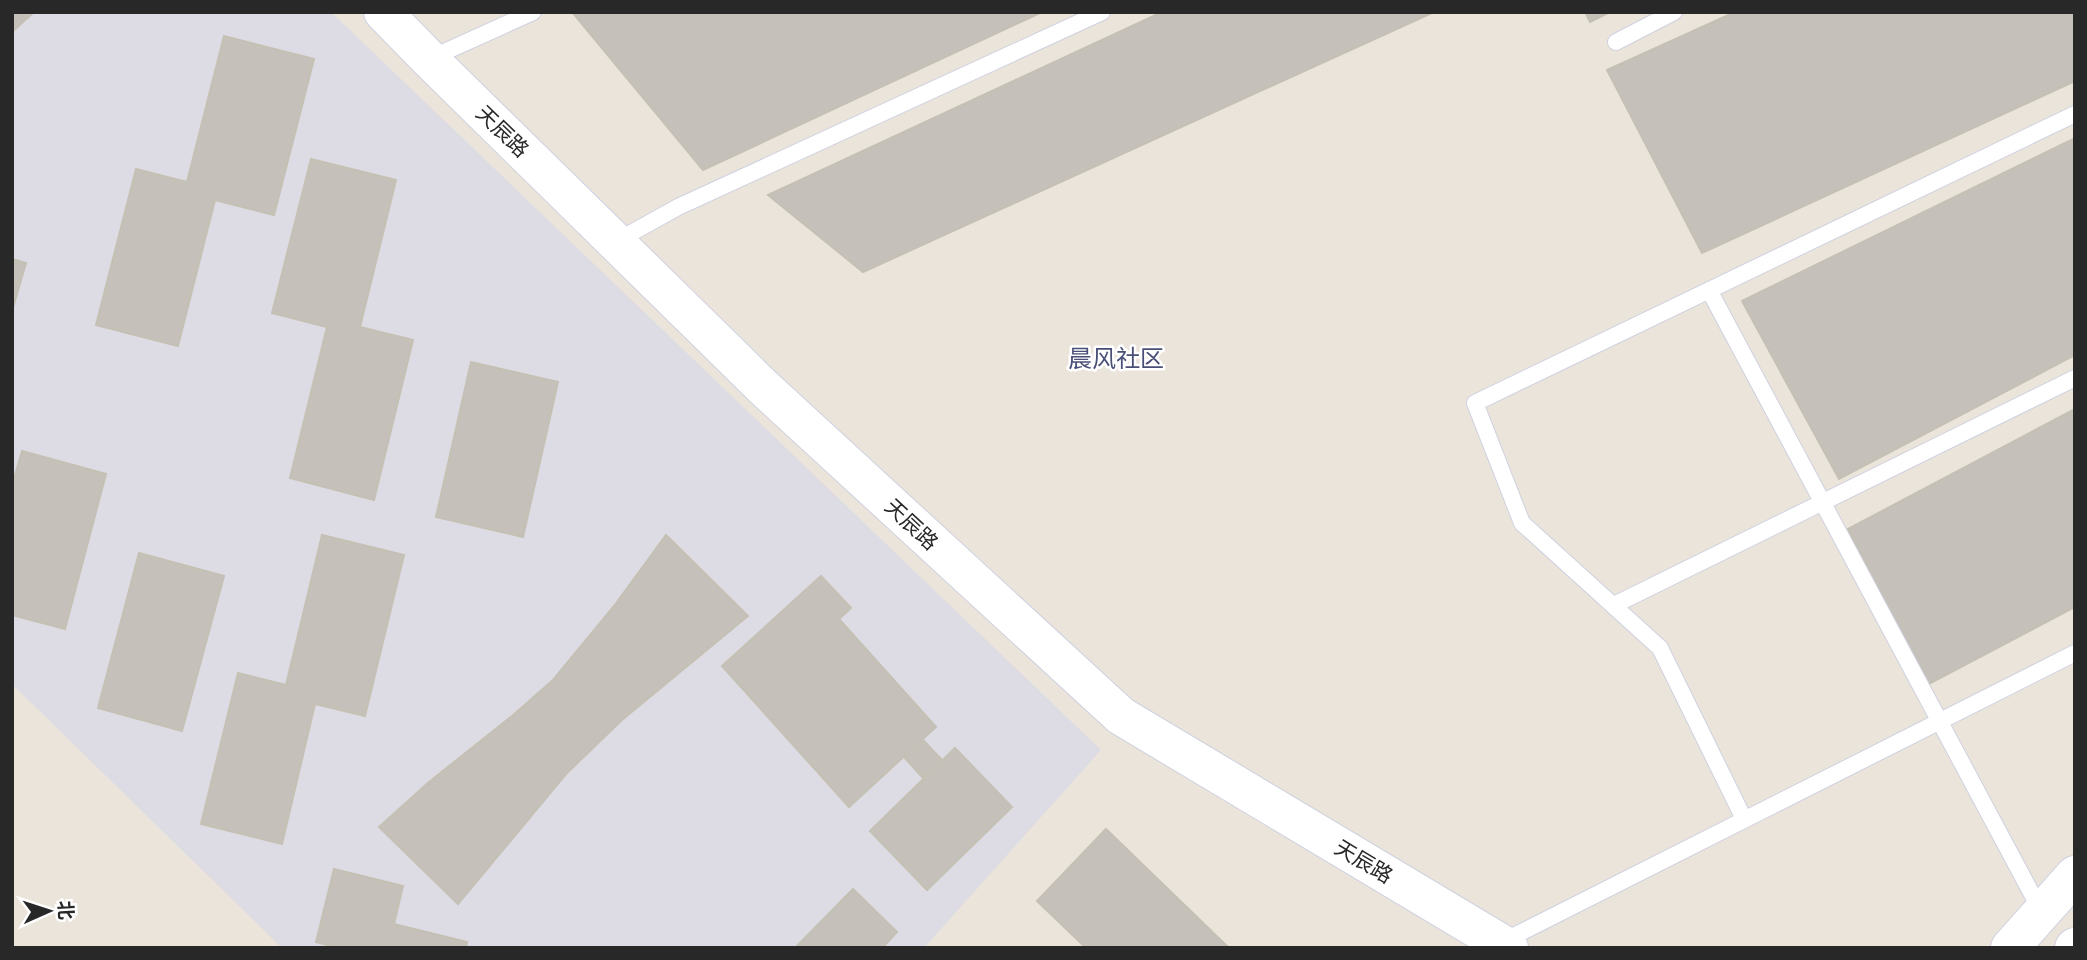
<svg xmlns="http://www.w3.org/2000/svg" width="2087" height="960" viewBox="0 0 2087 960" font-family="'Golos Text','Noto Sans SC',sans-serif">
<rect width="100%" height="100%" fill="#eae4da"/>
<path fill="#dddbe3" d="M12 12H331L1101 750 924 948H282L12 684Z"/>
<path fill="#c5c1ba" stroke="#c5c0b4" stroke-width="2" d="M12 12H34L12 32Z
M572 12H1042L703 170Z
M1162 12H1434L863 272 768 195Z
M1585 12H1610L1590 22Z
M1735 12H2075V81L1702 253 1607 70Z
M224 36 314 59 274 215 215 200 178 346 96 325 136 169 187 182Z
M2075 138V355L1839 479 1742 301Z
M311 159 396 180 360 327 413 340 374 500 290 478 327 327 272 313Z
M12 259 26 263 12 311Z
M471 362 558 382 523 537 436 517Z
M2075 409V607L1927 685 1848 529Z
M22 451 106 474 65 629 12 615V486Z
M322 535 404 555 365 716 315 704 282 844 201 824 238 673 286 685Z
M666 535 748 616 622 720 566 774 458 904 379 827 429 782 512 716 553 680 614 606Z
M139 553 224 576 182 731 98 708Z
M821 576 851 608 839 619 936 727 849 807 722 666Z
M923 740 942 760 923 778 904 757Z
M955 748 1012 807 927 890 870 831Z
M1106 829 1229 948H1086L1037 901Z
M334 869 403 886 394 924 467 942 466 948H339L316 942Z
M853 889 897 932 882 948H795Z"/>
<g fill="none" stroke-linecap="round" stroke-linejoin="round">
<g stroke="#cfd1e1" stroke-width="18">
<path id="lane" d="M1616 42 1674 12
M431 58 533 12
M615 242 678 207 1102 12
M1709 290 2041 911
M1614 605 2075 378
M1744 819 1660 648 1522 523 1475 403 2075 114
M1502 942 2075 653"/>
</g>
<g stroke="#cfd1e1" stroke-width="40">
<path id="secondary" d="M383 12 429 59 763 387 1121 716 1509 948
M2010 948 2075 875
M2074 948 2075 947"/>
</g>
<use href="#lane" stroke="#fff" stroke-width="16"/>
<use href="#secondary" stroke="#fff" stroke-width="38"/>
</g>
<g text-anchor="middle" dominant-baseline="central" stroke-width="5" stroke-linejoin="round" paint-order="stroke">
<g font-size="21" fill="#282828" stroke="#fff">
<text transform="translate(503 131) rotate(44)">天辰路</text>
<text transform="translate(912 524) rotate(43)">天辰路</text>
<text transform="translate(1364 861) rotate(31)">天辰路</text>
</g>
<g font-size="24" fill="#4a4f77" stroke="#fff">
<text x="1116" y="357">晨风社区</text>
</g>
</g>
<rect width="2087" height="960" fill="none" stroke="#282828" stroke-width="28"/>
<g transform="translate(49 911) rotate(87)" stroke="#ffffff" stroke-width="5" paint-order="stroke">
<path d="M0-5L12 26L0 18L-12 26Z" fill="#282828"/>
<text y="-10" font-size="19" font-weight="bold" text-anchor="middle" fill="#282828">北</text>
</g>
</svg>
